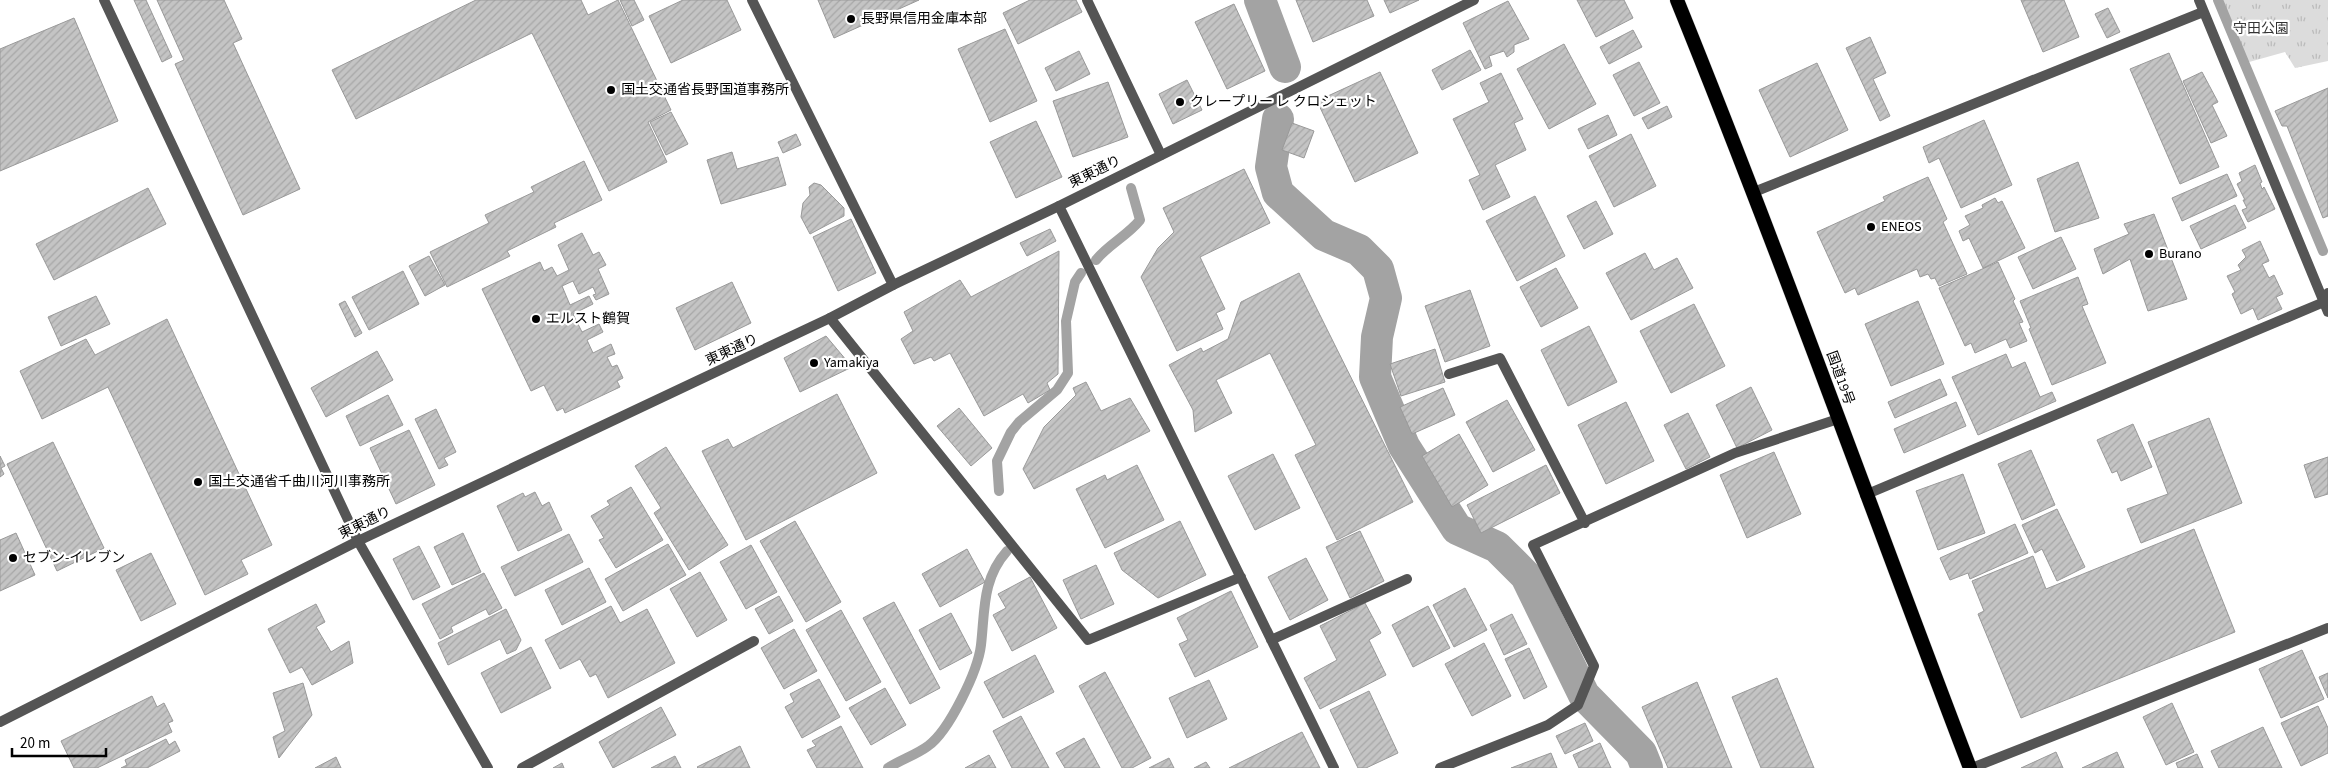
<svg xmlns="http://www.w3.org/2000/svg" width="2328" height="768" viewBox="0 0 2328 768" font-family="'Source Sans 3','Noto Sans JP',sans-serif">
<defs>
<pattern id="park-tufts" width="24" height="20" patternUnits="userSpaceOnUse" patternTransform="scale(1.25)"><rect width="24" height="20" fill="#dcdcdc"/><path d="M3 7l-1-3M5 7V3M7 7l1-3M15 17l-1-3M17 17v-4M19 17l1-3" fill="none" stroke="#bbb"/></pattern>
<pattern id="building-hatch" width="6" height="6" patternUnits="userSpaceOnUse" patternTransform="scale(1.25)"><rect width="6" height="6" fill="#c4c4c4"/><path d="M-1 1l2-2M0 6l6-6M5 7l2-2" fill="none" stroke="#a7a7a7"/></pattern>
</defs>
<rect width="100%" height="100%" fill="#fff"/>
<path fill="url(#park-tufts)" d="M2218 0H2328V61L2295 68 2285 52 2242 64Z"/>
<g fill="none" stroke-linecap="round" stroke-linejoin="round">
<path stroke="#a3a3a3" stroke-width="10" d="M2218 0 2323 251
M1096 260C1109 244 1127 236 1140 220L1131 188
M999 491 997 461 1011 432 1019 422 1057 390 1068 373 1066 321 1075 282 1081 273
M888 768C900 760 916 755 928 746 949 731 978 671 981 645 985 610 982 579 1007 551"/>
<path stroke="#a3a3a3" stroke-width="32" d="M1260 0 1285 67
M1278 119 1271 167 1278 193 1324 235 1359 250 1378 269 1386 298 1377 337 1375 377 1404 446 1457 529 1497 547 1526 576 1584 695 1641 753 1647 768"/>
</g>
<path fill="url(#building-hatch)" stroke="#999" d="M134 0H146L172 57 162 62Z
M157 0H224L242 39 233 43 300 189 243 215 175 64 184 60Z
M476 0H581L588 15 618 0 671 110 648 122 667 162 609 191 532 33 356 119 332 70Z
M620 0H634L644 20 632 26Z
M683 0H727L741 30 671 63 649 16Z
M818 0H919L834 38Z
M1030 0H1076L1082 12 1018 44 1003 13Z
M1296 0H1367L1374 16 1313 42Z
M1384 0H1419L1390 13Z
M1577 0H1624L1633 18 1596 37Z
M2021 0H2064L2079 37 2043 52Z
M1508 1 1529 39 1514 45V52L1507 57 1504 51 1489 56 1492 66 1485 69 1463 23Z
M1234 4 1265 71 1227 89 1195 22Z
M2108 8 2120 32 2107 38 2095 14Z
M74 18 118 121 0 171V49Z
M1005 29 1037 101 990 122 958 49Z
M1633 30 1642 47 1609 64 1600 47Z
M1870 37 1886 73 1873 79 1890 116 1880 121 1846 48Z
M1564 44 1596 104 1549 129 1517 69Z
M1470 50 1481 70 1442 90 1432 70Z
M1079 51 1090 74 1056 91 1045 68Z
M2169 53 2219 167 2180 184 2130 69Z
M1639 62 1660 103 1634 116 1613 75Z
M1817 63 1848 130 1790 157 1759 90Z
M1380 72 1418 153 1355 182 1317 101Z
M2202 72 2218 102 2212 105 2227 136 2211 143 2183 81Z
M1501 73 1523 119 1514 123 1526 150 1495 165 1510 197 1483 210 1469 180 1480 175 1453 119 1489 102 1480 83Z
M1187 80 1202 110 1173 124 1159 94Z
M1108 82 1128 137 1073 157 1053 101Z
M2328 88V216L2323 218 2287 126H2282L2275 111Z
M1667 106 1672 117 1648 129 1642 118Z
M671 112 688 144 666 155 650 122Z
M1608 115 1617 135 1588 149 1578 129Z
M1984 120 2012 185 1961 208 1939 158 1929 163 1923 147Z
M1036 121 1062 177 1016 198 990 142Z
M1292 123 1314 131 1304 158 1282 150Z
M796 134 801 145 783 153 778 142Z
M1631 134 1656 186 1614 207 1589 156Z
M732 152 737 169 778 157 786 185 721 204 707 160Z
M584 161 602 200 554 223 556 227 507 251 510 256 447 287 430 252 489 223 485 215 534 192 531 187Z
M2078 162 2099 218 2055 232 2037 179Z
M2255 165 2262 182 2260 183 2262 189 2264 187 2275 209 2248 222 2242 210 2247 208 2243 200H2245L2237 184 2242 181 2239 173Z
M1244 169 1270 223 1200 257 1225 309 1216 313 1223 329 1177 351 1141 277 1158 248 1174 232 1163 208Z
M2227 174 2237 196 2182 221 2172 198Z
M1928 177 1947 219 1943 222 1967 274 1939 286 1935 278 1931 279 1928 274 1920 277 1917 269 1858 295 1855 288 1845 293 1817 232 1885 201 1883 197Z
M814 183 821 185 844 208V216L810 234 801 217 803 203 810 195 809 187Z
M148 188 166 224 54 280 36 244Z
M1535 196 1565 256 1517 281 1486 221Z
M1995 198 1998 203 2002 201 2025 248 1983 268 1969 238 1963 241 1959 231 1970 225 1965 216 1983 208 1982 205Z
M1596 201 1613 234 1584 249 1567 216Z
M2235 205 2246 228 2201 249 2190 226Z
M2154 214 2187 299 2148 311 2130 259 2103 274 2094 249 2129 234 2124 224Z
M851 219 876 273 838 291 813 237Z
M1050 229 1056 241 1027 256 1020 243Z
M582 233 593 255 599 252 606 265 598 269 609 294 596 300 593 295 596 294 593 287 579 294 573 281 562 286 570 305 589 296 593 304 573 314 582 332 599 324 603 332 587 340 593 353 611 344 615 354 607 357 612 367 617 365 623 378 617 381 620 387 565 413 563 408 557 411 544 385 531 391 482 289 540 262 544 271 552 267 557 276 569 270 558 245Z
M2061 237 2076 269 2033 289 2018 257Z
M2260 241 2269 261 2262 264 2269 278 2274 275 2283 294 2276 297 2282 309 2258 320 2253 308 2241 314 2232 294 2235 292 2227 276 2241 270 2238 265 2246 257 2242 250Z
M1059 251 1058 374 1047 383 1050 390 1028 403 1023 394 984 416 950 353 934 361 931 357 914 364 901 339 913 331 904 312 960 280 971 297Z
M1645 253 1654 270 1677 258 1693 288 1631 320 1606 273Z
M429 256 445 285 425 296 409 266Z
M1998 262 2015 299 2013 301 2023 322 2019 323 2027 341 2010 348 2006 339 1975 353 1971 343 1965 346 1939 288Z
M1556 268 1578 308 1541 327 1520 287Z
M403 271 419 304 369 330 352 297Z
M1299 273 1413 502 1337 540 1295 455 1316 445 1270 353 1216 380 1232 413 1195 432 1193 410 1169 365 1201 348 1203 352 1228 339 1241 302Z
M2078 277 2088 304 2082 306 2106 363 2052 385 2029 329 2031 328 2020 301Z
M732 282 751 323 695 350 676 308Z
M1470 290 1490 346 1445 362 1425 306Z
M96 296 110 324 61 346 48 317Z
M345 301 362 333 355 337 339 304Z
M1918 301 1944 364 1891 386 1865 324Z
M1694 304 1725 366 1671 393 1640 331Z
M167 319 272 545 241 560 248 574 205 595 108 387 42 419 20 371 86 339 95 355Z
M1589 326 1617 382 1568 406 1541 350Z
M826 336 852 367 800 392 784 358Z
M1435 349 1445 382 1401 396 1390 364Z
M377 351 393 380 326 417 311 388Z
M2006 354 2012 368 2025 362 2040 397 2052 392 2056 401 1978 435 1952 377Z
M1940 379 1947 395 1895 418 1888 402Z
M1086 382 1101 411 1130 398 1150 431 1034 489 1023 469 1044 427 1076 395 1073 388Z
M1751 387 1772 430 1737 448 1716 405Z
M1443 388 1455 415 1412 434 1400 407Z
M837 394 877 473 746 540 702 451 728 439 733 448Z
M388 395 403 425 360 446 346 416Z
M1507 400 1535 450 1493 472 1466 422Z
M1626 402 1654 461 1606 484 1578 425Z
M1956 402 1966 426 1904 453 1894 429Z
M959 408 992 448 971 466 937 426Z
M436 409 456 452 444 458 448 465 439 469 415 419Z
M1688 413 1710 457 1686 469 1664 425Z
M2209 418 2242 503 2141 543 2127 509 2168 494 2148 442Z
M2133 424 2152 467 2121 481 2117 471 2112 473 2097 440Z
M409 430 435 485 396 504 370 448Z
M1459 434 1488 485 1452 507 1422 456Z
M53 442 104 548 57 571 7 464Z
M666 447 728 545 689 570 654 513 661 508 635 466Z
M2031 450 2055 505 2022 520 1998 464Z
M1774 452 1801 514 1747 538 1720 475Z
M1273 454 1300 508 1255 530 1228 476Z
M0 456 5 466 1 468 4 474 0 477Z
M2328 457V494L2315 498 2304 465Z
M1137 465 1164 520 1105 548 1076 489 1105 475 1107 480Z
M1546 465 1560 493 1481 533 1467 505Z
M1963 474 1985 533 1938 550 1916 491Z
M631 487 663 540 616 568 599 540 604 538 591 516 610 505 607 501Z
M535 492 542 506 549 502 562 530 518 551 497 506 523 493 525 497Z
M2057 509 2085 567 2057 581 2042 549 2035 553 2022 525Z
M795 521 841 602 806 622 760 541Z
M1180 521 1206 575 1158 598 1122 570 1114 553Z
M2015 524 2028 553 1970 579 1968 573 1950 580 1940 558Z
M2194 529 2235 632 2021 718 1978 614 1984 611 1972 581 2033 556 2046 589Z
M1360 531 1384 581 1350 598 1326 547Z
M16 533 35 575 0 591V540Z
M463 533 481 572 452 585 434 547Z
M569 534 583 562 515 596 501 567Z
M668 544 686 575 623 611 605 579Z
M751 545 777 592 746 609 720 562Z
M419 546 440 587 413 600 393 559Z
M967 549 985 582 940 607 922 574Z
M151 553 176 604 141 621 116 570Z
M1306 558 1328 600 1290 620 1268 577Z
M1096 565 1114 604 1081 619 1063 580Z
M589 568 606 602 562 625 545 590Z
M700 572 727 620 697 637 670 589Z
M484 573 502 608 489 615 486 609 451 627 453 632 440 639 422 604Z
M1030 577 1057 628 1012 651 993 615 1006 608 998 594Z
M1465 588 1487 630 1454 647 1433 605Z
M1231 591 1258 647 1195 677 1179 644 1188 640 1177 618Z
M779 596 793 621 769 634 755 609Z
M894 602 940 688 910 704 863 618Z
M1365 603 1381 633 1369 640 1386 675 1320 709 1304 678 1337 660 1320 626Z
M316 604 325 622 316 627 331 652 349 641 353 663 312 685 302 667 290 673 268 629Z
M611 606 620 623 647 609 675 663 608 698 596 674 590 677 580 659 560 669 545 640Z
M1428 606 1450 648 1413 667 1392 625Z
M506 609 521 640 516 650 507 654 500 639 448 665 438 643Z
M841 610 881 682 846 701 806 630Z
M951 613 972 653 940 670 919 630Z
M1512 614 1527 644 1504 655 1490 625Z
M794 629 817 671 784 689 761 648Z
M1484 643 1511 696 1472 716 1445 664Z
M531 647 551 688 501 713 481 673Z
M1529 648 1547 687 1524 699 1505 659Z
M2302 650 2324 699 2281 718 2259 669Z
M1035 655 1054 692 1003 718 984 682Z
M1105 672 1151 758 1132 768H1122L1079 686Z
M2328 673V698L2319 677Z
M1777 678 1814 768H1761L1732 697Z
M819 679 840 717 802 738 785 707 794 702 790 694Z
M1209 680 1227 719 1187 738 1169 698Z
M1697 682 1732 768H1668L1642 707Z
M303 683 312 715 279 758 273 737 285 731 273 693Z
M885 688 906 725 871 745 849 708Z
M1369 691 1398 753 1366 768H1358L1330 710Z
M152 696 157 707 164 703 173 721 168 723 172 732 97 768H74L61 741Z
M2172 703 2194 752 2166 765 2143 717Z
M2318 706 2328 728V753L2301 766 2281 723Z
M661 707 676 735 613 768 599 742Z
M1021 716 1049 768H1012L993 731Z
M1585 723 1593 741 1565 754 1556 736Z
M841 726 863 768H817L807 750 816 746 812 741Z
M2263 727 2282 768H2219L2211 751Z
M1302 732 1320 768H1229Z
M1084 738 1100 768H1065L1056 753Z
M166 739 169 745 175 741 180 751 147 768H121L127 765 125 760Z
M1600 743 1611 768H1579L1573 755Z
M740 746 750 768H698L697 767Z
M2056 752 2063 768H2021Z
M2117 752 2124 768H2082Z
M1551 753 1557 768H1511Z
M2197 754 2203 768H2178L2176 763Z
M989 755 996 768H965Z
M675 756 681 768H651Z
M336 757 341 768H315Z
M1169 758 1174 768H1149Z
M1206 762 1210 768H1194Z
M562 763 564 768H553Z"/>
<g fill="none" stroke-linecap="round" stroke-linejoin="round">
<g stroke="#dbdbdb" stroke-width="15">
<path id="trunk" d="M1677 0C1780 254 1872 512 1970 768"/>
</g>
<path stroke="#555" stroke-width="10" d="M752 0 893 285
M1087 0 1161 155
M2199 0 2328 312
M1754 192 2203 12
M1059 206 1334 768
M830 318 1088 640 1241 577
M1449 374 1500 358 1585 523
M1271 640 1407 579
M522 768 754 641
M1440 768 1548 725 1578 705 1594 666 1533 545 1735 453 1838 419
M1972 768 2328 628"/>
<path stroke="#555" stroke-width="10" d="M104 0 358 541 488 768
M1865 495 2324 302 2328 293
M0 722 358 541 830 318 893 285 1059 206 1474 0"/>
<use href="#trunk" stroke="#000" stroke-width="14"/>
</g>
<g fill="#000" stroke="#fff" stroke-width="2">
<circle cx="851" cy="19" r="5"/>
<circle cx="611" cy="90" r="5"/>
<circle cx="1180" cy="102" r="5"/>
<circle cx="1871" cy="227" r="5"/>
<circle cx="2149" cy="254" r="5"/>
<circle cx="536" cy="319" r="5"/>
<circle cx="814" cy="363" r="5"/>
<circle cx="198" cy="482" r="5"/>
<circle cx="13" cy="558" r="5"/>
</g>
<g text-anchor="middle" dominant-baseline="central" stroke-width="4.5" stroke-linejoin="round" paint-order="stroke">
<g font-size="14" fill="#000" stroke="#fff" text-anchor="start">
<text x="861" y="19">長野県信用金庫本部</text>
<text x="621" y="90">国土交通省長野国道事務所</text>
<text x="1190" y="102">クレープリー レ クロシェット</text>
<text x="1881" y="227">ENEOS</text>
<text x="2159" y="254">Burano</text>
<text x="546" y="319">エルスト鶴賀</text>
<text x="824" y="363">Yamakiya</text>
<text x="208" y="482">国土交通省千曲川河川事務所</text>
<text x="23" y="558">セブン-イレブン</text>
</g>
<g font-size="14" fill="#333" stroke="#fff">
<text x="2261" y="29">守田公園</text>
</g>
<g font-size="14" fill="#000" stroke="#fff">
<text transform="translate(1095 172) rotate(-26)">東東通り</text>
<text transform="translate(732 350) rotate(-25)">東東通り</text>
<text transform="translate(1840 378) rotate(70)">国道19号</text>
<text transform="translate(365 523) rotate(-26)">東東通り</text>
</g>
</g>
<path d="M12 748v8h94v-8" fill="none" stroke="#000000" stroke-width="2.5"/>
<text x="20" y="748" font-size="15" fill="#000000" stroke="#ffffff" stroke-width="4" paint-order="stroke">20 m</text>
</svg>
